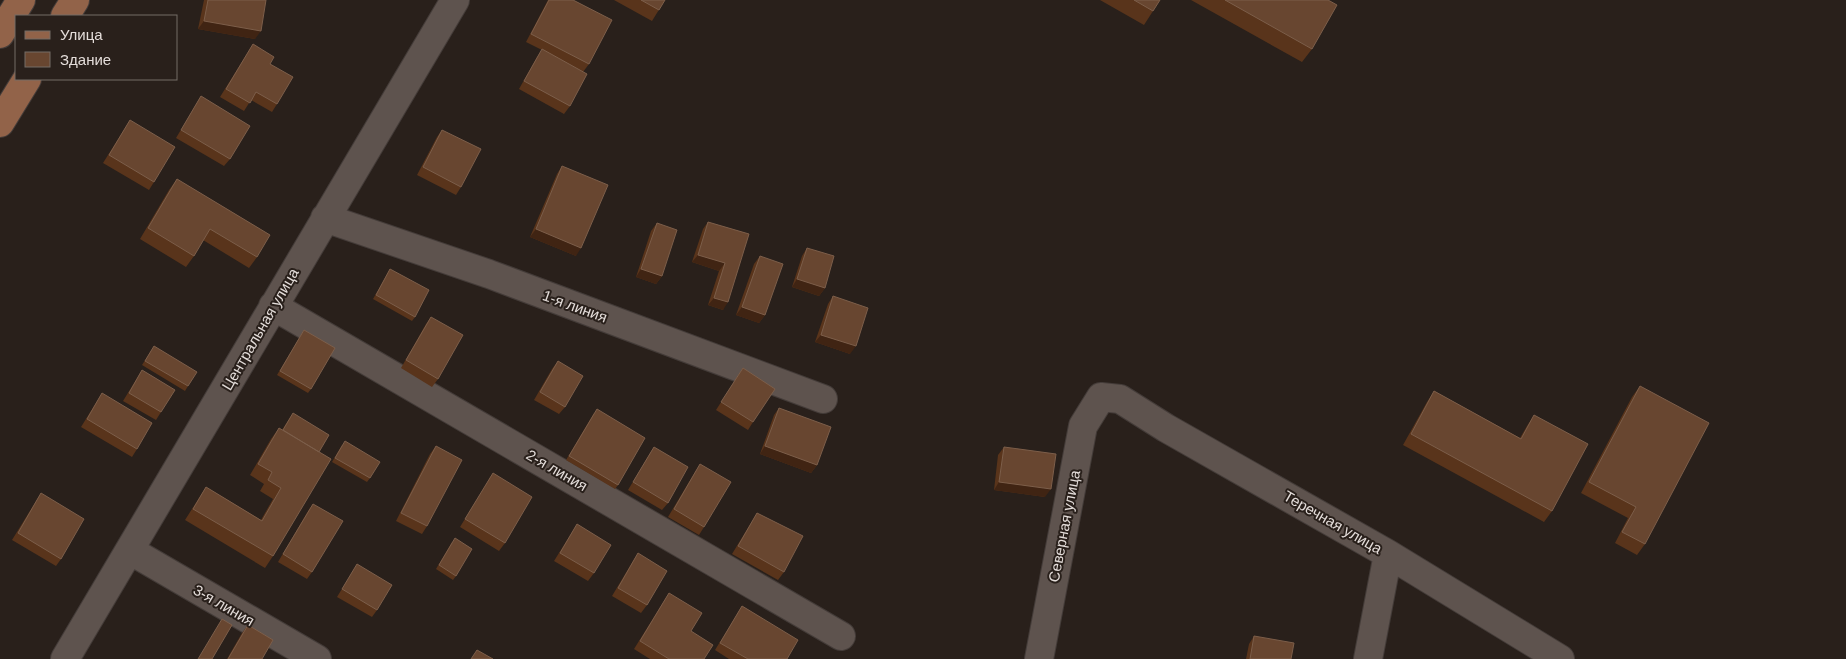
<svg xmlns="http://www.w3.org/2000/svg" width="1846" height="659" viewBox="0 0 1846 659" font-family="Helvetica,sans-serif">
<rect width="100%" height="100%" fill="#29201b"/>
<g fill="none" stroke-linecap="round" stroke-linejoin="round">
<g stroke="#443c39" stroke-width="30">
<path id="minor" d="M325 218 489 274 823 399
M273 306 841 636
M131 551 317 659
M65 659 455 0
M1039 659 1083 426 1101 397 1120 399 1166 428 1388 554 1560 659
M1368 659 1388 554"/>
</g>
<g stroke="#443c39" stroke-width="30">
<path id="major" d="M65 16 75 0
M0 34 21 0
M0 123 27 79"/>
</g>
<use href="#minor" stroke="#5e534e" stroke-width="28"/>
<use href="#major" stroke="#926349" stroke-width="28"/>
</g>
<path fill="#59341b" d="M204 0H266L255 39 198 29Z
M548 0H573L589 64 583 72 568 64 570 106 564 114 519 89 537 57 542 50 526 42Z
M614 0H665L652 21Z
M1100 0H1160L1153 11 1144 25Z
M1191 0H1328L1312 49 1302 62Z
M253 44 270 64 277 104 272 112 251 100 244 111 220 97Z
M201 96 230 159 224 166 176 138Z
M130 120 154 182 149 190 103 163Z
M442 130 461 187 456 195 417 175 437 137Z
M562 166 576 256 530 237 557 174Z
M177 179 257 257 249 268 203 240 194 256 186 267 140 239 169 190Z
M708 222 749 234 723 310 708 305 719 271 692 262 703 229Z
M657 223 662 276 656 284 636 277 651 231Z
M807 248 825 288 819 296 792 287 802 256Z
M760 256 765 315 759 323 736 315 754 264Z
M390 269 415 317 412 321 373 299Z
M833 296 850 354 815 342 828 304Z
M431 317 438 379 432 387 401 368 426 324Z
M304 330 311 389 308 393 277 375Z
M154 346 188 386 185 391 142 365Z
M558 361 565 407 559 414 534 400 552 369Z
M743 368 753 422 748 430 716 410Z
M142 370 161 412 156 420 123 401Z
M1640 386 1645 544 1637 555 1615 543 1628 518 1581 493 1632 397Z
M1434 391 1520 438 1527 426 1534 415 1552 511 1544 522 1403 445 1427 402Z
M102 393 137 449 132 457 81 427Z
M779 408 817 465 811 473 760 454 774 415Z
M293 413 319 452 273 556 265 568 185 520 206 487 261 520 273 499 260 491 264 484 250 475 271 439 279 428 282 430Z
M594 413 618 485 615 489 566 460Z
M342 445 370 478 367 482 332 462Z
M436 446 427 526 422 534 396 521 430 454Z
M654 447 668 503 662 510 628 490 649 455Z
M1004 447 1045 497 994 490 998 455Z
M700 464 704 527 699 535 668 517 695 472Z
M493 473 505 543 499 551 460 527Z
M41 493 61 559 56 566 12 540Z
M313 504 312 572 307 579 278 562 308 511Z
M757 513 784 572 778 580 732 554Z
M577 524 594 573 588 581 554 561Z
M452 542 456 576 453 580 436 569Z
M638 553 647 605 641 613 612 596 633 561Z
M357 564 377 610 372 617 337 597Z
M669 593 691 631 704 659H650L634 649Z
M742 606 787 659H729L715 650Z
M248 625 262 659H227L242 633Z
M1254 636 1291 659H1246L1249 644Z"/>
<path fill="#402413" d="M204 21 261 31 255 39 198 29Z
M536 229 581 248 576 256 530 237Z
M698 255 725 263 719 271 692 262Z
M641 269 662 276 656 284 636 277Z
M797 279 825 288 819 296 792 287Z
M714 298 728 302 723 310 708 305Z
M742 307 765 315 759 323 736 315Z
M821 335 856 346 850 354 815 342Z
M765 446 817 465 811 473 760 454Z
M999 482 1051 489 1045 497 994 490Z"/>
<path fill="#684630" stroke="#7c5e4a" d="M208 0H266L261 31 204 21Z
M549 0H573L612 20 589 64 531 34Z
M641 0H665L659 10Z
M1134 0H1160L1153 11Z
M1225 0H1328L1337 5 1312 49Z
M253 44 274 57 270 64 293 77 277 104 256 92 250 103 226 89Z
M542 49 587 74 570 106 524 81Z
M201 96 250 126 230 159 181 130Z
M130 120 175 147 154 182 109 155Z
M442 130 481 149 461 187 423 167Z
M562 166 608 185 581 248 536 229Z
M177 179 270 235 257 257 210 229 194 256 148 228Z
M708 222 749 234 728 302 714 298 725 263 698 255Z
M657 223 677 230 662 276 641 269Z
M807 248 834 256 825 288 797 279Z
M760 256 783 264 765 315 742 307Z
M390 269 429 290 415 317 376 295Z
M833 296 868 308 856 346 821 335Z
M431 317 463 335 438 379 406 360Z
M304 330 335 348 311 389 280 371Z
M154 346 197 372 188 386 145 361Z
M558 361 583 376 565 407 540 392Z
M743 368 775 389 753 422 721 402Z
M142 370 175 390 161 412 129 393Z
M1640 386 1709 423 1645 544 1622 532 1636 507 1589 482Z
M1434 391 1521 439 1534 415 1588 444 1552 511 1411 434Z
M102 393 152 423 137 449 87 419Z
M779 408 831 427 817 465 765 446Z
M597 409 645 438 618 485 569 456Z
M293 413 329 435 319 452 283 430Z
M279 428 331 459 273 556 193 509 206 487 262 521 281 488 268 480 272 472 258 464Z
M345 441 380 462 370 478 335 458Z
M436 446 462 460 427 526 401 513Z
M654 447 688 467 668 503 633 482Z
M1004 447 1056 454 1051 489 999 482Z
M700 464 731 482 704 527 674 509Z
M493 473 532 497 505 543 465 519Z
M41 493 84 519 61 559 18 533Z
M313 504 343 521 312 572 283 554Z
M757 513 803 536 784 572 738 546Z
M577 524 611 545 594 573 560 553Z
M455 538 472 549 456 576 439 565Z
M638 553 667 571 647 605 618 588Z
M357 564 392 585 377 610 342 589Z
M669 593 702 613 691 631 713 645 704 659H669L640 641Z
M742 606 798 640 787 659H748L720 643Z
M222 619 232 625 212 659H198Z
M248 625 273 640 262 659H228Z
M1254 636 1294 643 1291 659H1250Z
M477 650 493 659H471Z"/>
<g text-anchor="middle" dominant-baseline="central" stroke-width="4" stroke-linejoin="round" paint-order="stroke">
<g font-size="15" fill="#e4ddda" stroke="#29201b">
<text transform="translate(575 306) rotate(20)">1-я линия</text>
<text transform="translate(260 329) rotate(-60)">Центральная улица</text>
<text transform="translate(557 470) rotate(30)">2-я линия</text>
<text transform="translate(1333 522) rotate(30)">Теречная улица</text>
<text transform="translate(1064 526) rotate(-79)">Северная улица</text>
<text transform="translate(224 605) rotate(30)">3-я линия</text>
</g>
</g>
<rect x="15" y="15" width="162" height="65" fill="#29201b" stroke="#746c67"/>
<rect x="25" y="31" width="25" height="8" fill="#926349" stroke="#746c67"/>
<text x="60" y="40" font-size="15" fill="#e4ddda">Улица</text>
<rect x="25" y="52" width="25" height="15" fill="#684630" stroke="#746c67"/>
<text x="60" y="65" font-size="15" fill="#e4ddda">Здание</text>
</svg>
